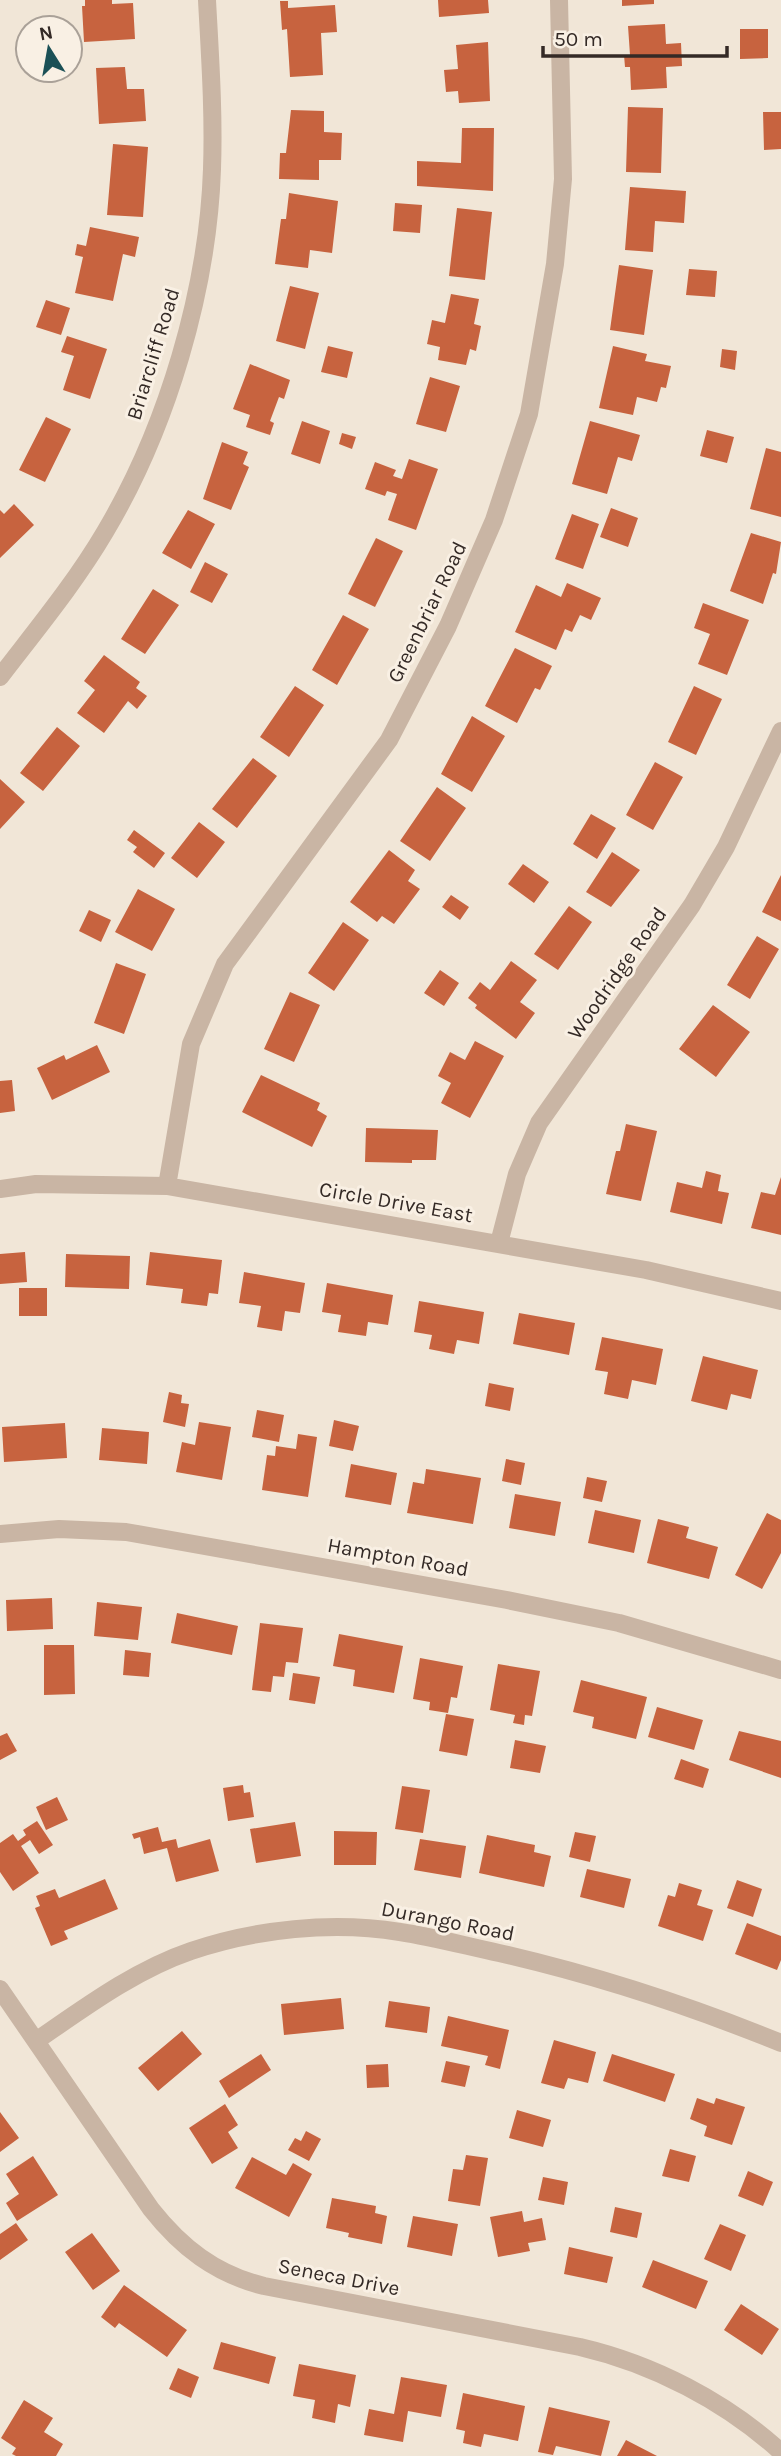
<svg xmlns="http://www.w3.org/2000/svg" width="781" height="2456" viewBox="0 0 781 2456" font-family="Karla,sans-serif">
<rect width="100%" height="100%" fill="#f1e6d7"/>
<path fill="#c7633f" d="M85 0H112V4L133 3 135 39 84 42 82 6H85Z
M438 0H488L489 13 439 17Z
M622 0H654V4L622 6Z
M280 1H288V8L335 5 337 32 321 33 323 75 290 77 287 29 282 30Z
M665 24 666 44 681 43 682 66 666 67 667 88 631 90 630 67H625L624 55H630L628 26Z
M740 29H768V58L740 59Z
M488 42 490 101 459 103 458 91 446 92 444 70 458 69 456 45Z
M125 67 127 89H144L146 121 99 124 96 68Z
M628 107 663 108 661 173 626 172Z
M291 110 324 111V132L342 133 341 160H319V180L279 179 280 153H286Z
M763 112H781V149L764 150Z
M462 128H494L493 191 417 186V161L461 163Z
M113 144 148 147 143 217 107 215Z
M630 187 686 191 684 223 655 221 653 252 625 250Z
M289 193 338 201 332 253 310 250 308 268 275 264 281 219H286Z
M395 203 422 205 420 233 393 231Z
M457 208 492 212 485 280 449 276Z
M90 227 139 237 135 257 123 254 113 301 75 293 83 257 75 255 77 244 86 246Z
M619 265 653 270 644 335 610 330Z
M689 269 717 271 715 297 686 295Z
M290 286 319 293 305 349 276 341Z
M451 294 479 299 474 324 481 326 476 351 470 349 466 365 438 360 440 347 427 344 432 320 445 323Z
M46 300 70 308 61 335 36 327Z
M67 336 107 349 90 399 63 390 74 356 61 352Z
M328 346 353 352 347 378 321 372Z
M613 346 647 354 645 361 671 366 666 388 661 387 657 402 637 397 633 415 599 408Z
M722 349 737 351 735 370 720 367Z
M250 364 290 380 284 399 279 397 270 421 274 423 270 435 246 427 250 415 233 409Z
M430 377 460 386 446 432 416 424Z
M46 417 71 429 45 482 19 470Z
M302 421 330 431 320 464 291 454Z
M590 421 640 435 632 461 618 457 607 494 572 484Z
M707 430 734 437 727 463 700 456Z
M342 433 356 437 352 449 339 444Z
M222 442 248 452 243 464 249 467 231 510 203 499Z
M766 448 781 452V517L750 509Z
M409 459 438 469 416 530 388 520 397 494 387 491 385 496 365 489 375 462 396 470 393 476 402 479Z
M14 504 34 525 0 558V510L4 514Z
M611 508 638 518 628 547 600 537Z
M188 510 215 524 191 569 162 553Z
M572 514 599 524 583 569 555 559Z
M751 533 781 542 776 574 773 573 763 604 730 591Z
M376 538 403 551 375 607 348 594Z
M205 562 228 574 212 603 190 592Z
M567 583 601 598 591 620 580 615 572 632 565 629 556 650 515 632 536 585 561 597Z
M153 589 179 605 145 654 121 639Z
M703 603 749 620 727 675 698 664 710 634 694 628Z
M343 615 369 629 337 685 312 670Z
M515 648 552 666 540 690 535 688 517 723 485 706Z
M104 655 140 682 136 688 147 696 137 709 128 701 104 733 77 713 95 690 84 681Z
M295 686 324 705 289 757 260 737Z
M694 686 722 699 696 755 668 742Z
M472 716 505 736 472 792 441 774Z
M57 727 80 746 43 791 20 773Z
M253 758 277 776 237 828 212 809Z
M655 762 683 777 653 830 626 815Z
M0 779 25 802 0 829Z
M437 787 466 808 430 861 400 841Z
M591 814 616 828 597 859 573 844Z
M199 822 225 842 197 878 171 858Z
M134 830 165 853 154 868 133 852 137 847 127 840Z
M389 850 415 870 408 881 420 889 394 924 382 916 377 922 350 902Z
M612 852 640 870 611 907 586 892Z
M523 864 549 882 534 903 508 884Z
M781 875V921L762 912Z
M138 889 175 909 152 951 115 932Z
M451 895 469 907 460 920 442 907Z
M569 906 592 922 558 970 534 954Z
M89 910 111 920 101 942 79 931Z
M343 922 369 940 334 991 308 973Z
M757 936 779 949 750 999 727 985Z
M511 961 537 980 520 1002 535 1013 516 1039 475 1008 477 1005 468 998 480 982 490 990Z
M116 963 146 974 124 1034 94 1023Z
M440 970 459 983 444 1006 424 993Z
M290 992 320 1005 294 1062 264 1049Z
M713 1005 750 1032 716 1077 679 1049Z
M475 1041 504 1056 470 1118 441 1103 451 1083 438 1076 450 1052 465 1060Z
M97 1045 110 1072 52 1100 37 1068 64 1055 66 1060Z
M261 1075 320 1103 317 1110 327 1116 312 1147 242 1112Z
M12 1080 15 1111 0 1113V1081Z
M626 1124 657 1131 641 1201 606 1194 616 1151H620Z
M366 1128 438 1130 436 1160H412V1163L365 1162Z
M706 1171 721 1175 718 1191 729 1193 722 1224 670 1212 677 1182 702 1188Z
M781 1177V1235L751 1228 761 1192 775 1195Z
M25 1252 27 1282 0 1284V1254Z
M150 1252 222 1260 218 1294 209 1293 207 1306 181 1303 183 1289 146 1285Z
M66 1254 130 1256 129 1289 65 1287Z
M244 1272 305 1283 300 1313 285 1311 282 1331 257 1327 261 1306 239 1303Z
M327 1283 393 1295 388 1325 368 1322 366 1336 338 1332 341 1315 322 1312Z
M19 1288H47V1316H19Z
M419 1301 484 1312 479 1344 457 1340 454 1354 429 1349 432 1335 414 1332Z
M519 1313 575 1323 569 1355 513 1344Z
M602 1337 663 1349 656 1385 632 1380 628 1399 604 1394 608 1372 595 1370Z
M703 1356 758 1370 751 1399 731 1394 727 1410 691 1401Z
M489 1383 514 1388 510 1411 485 1406Z
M169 1392 182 1395 181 1403 189 1404 185 1427 163 1422Z
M257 1410 284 1415 279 1442 252 1437Z
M334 1420 359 1426 353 1451 329 1446Z
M199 1422 231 1427 222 1480 176 1472 182 1442 195 1445Z
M65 1423 67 1458 4 1462 2 1427Z
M102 1428 149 1432 147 1464 99 1460Z
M298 1434 317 1437 308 1497 262 1490 267 1455 275 1456 276 1446 296 1449Z
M506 1459 525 1463 521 1485 502 1481Z
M351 1464 397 1473 391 1505 345 1497Z
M426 1469 481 1478 473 1524 407 1513 413 1482 424 1484Z
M587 1477 607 1481 602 1502 583 1498Z
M515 1494 561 1502 555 1536 509 1528Z
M595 1510 641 1520 634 1553 588 1543Z
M767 1513 781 1520V1553L762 1589 735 1575Z
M658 1519 689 1527 686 1538 718 1547 709 1579 647 1563Z
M52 1598 53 1629 7 1631 6 1600Z
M97 1602 142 1607 138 1640 94 1636Z
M177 1613 238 1626 232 1655 171 1643Z
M260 1623 303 1628 298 1663 286 1662 284 1677 273 1676 271 1692 252 1690Z
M339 1634 403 1646 394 1693 353 1686 355 1670 333 1666Z
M44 1645H74L75 1694 44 1695Z
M125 1650 151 1653 149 1677 123 1675Z
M420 1658 463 1666 457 1698 451 1697 448 1713 429 1710 430 1702 413 1699Z
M498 1664 540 1671 532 1716 525 1715 524 1725 513 1723 515 1715 490 1710Z
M293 1673 320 1677 315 1704 289 1700Z
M581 1680 647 1697 636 1739 592 1728 594 1717 573 1712Z
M657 1707 703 1720 694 1750 648 1737Z
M446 1714 474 1719 467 1756 439 1751Z
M739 1731 781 1741V1778L729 1760Z
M7 1733 17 1751 0 1760V1736Z
M515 1740 546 1746 540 1773 510 1768Z
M681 1759 709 1769 703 1788 674 1779Z
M243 1785 244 1793 250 1792 254 1817 228 1821 223 1788Z
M402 1786 430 1790 423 1833 395 1829Z
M57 1797 68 1820 46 1830 36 1807Z
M37 1821 53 1845 39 1854 30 1840 21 1846 39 1873 13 1891 0 1872V1843L13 1834 18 1841 26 1835 23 1830Z
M295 1822 301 1856 256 1863 250 1829Z
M158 1827 162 1842 176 1839 178 1848 210 1839 219 1871 176 1882 167 1848 144 1854 140 1837 134 1839 132 1834Z
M334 1831 377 1832 376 1865H334Z
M575 1832 596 1836 590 1862 569 1857Z
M487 1835 535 1845 534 1852 551 1856 544 1887 479 1873Z
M420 1839 466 1846 461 1878 414 1870Z
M587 1869 631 1879 624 1908 580 1897Z
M105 1879 118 1909 64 1931 68 1939 51 1946 35 1908 40 1906 36 1896 55 1889 59 1898Z
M737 1880 762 1889 753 1917 727 1908Z
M679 1883 702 1890 697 1905 713 1910 703 1941 658 1926 668 1895 675 1897Z
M747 1923 781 1936V1960L777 1970 735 1954Z
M341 1998 344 2029 284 2035 281 2004Z
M389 2001 430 2007 427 2033 385 2027Z
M448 2016 509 2030 500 2069 485 2065 488 2056 441 2046Z
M182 2031 202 2054 158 2091 138 2068Z
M554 2040 596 2052 588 2083 568 2078 564 2089 541 2083Z
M261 2054 271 2070 229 2098 219 2081Z
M612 2054 675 2074 665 2102 603 2081Z
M446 2061 470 2066 465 2087 441 2082Z
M388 2064 389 2087 367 2088 366 2065Z
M697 2098 714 2104 716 2098 745 2107 732 2145 704 2136 707 2126 690 2119Z
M225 2104 238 2125 228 2132 238 2148 212 2164 189 2128Z
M517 2110 551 2120 543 2147 509 2138Z
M0 2112 19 2138 0 2152Z
M306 2131 321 2139 309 2161 288 2150 295 2138 301 2141Z
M670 2149 696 2156 689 2182 662 2176Z
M466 2155 488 2158 480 2206 448 2201 453 2169 463 2170Z
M33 2156 58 2195 17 2221 6 2203 19 2194 6 2174Z
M252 2157 286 2175 293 2163 312 2174 289 2217 235 2188Z
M748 2171 773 2182 763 2206 738 2196Z
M543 2177 568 2182 564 2205 538 2200Z
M332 2198 376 2206 375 2213 387 2216 382 2244 348 2237 349 2233 326 2228Z
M615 2207 642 2213 637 2238 610 2232Z
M522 2211 524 2222 542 2218 546 2240 528 2243 530 2251 498 2257 490 2217Z
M413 2216 458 2224 452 2256 407 2247Z
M16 2223 28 2240 0 2260V2234Z
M720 2224 746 2235 731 2271 704 2259Z
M92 2233 120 2271 93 2290 65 2252Z
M569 2247 613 2257 607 2283 564 2274Z
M653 2260 708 2281 696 2309 642 2287Z
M124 2285 187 2330 167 2357 119 2323 115 2328 101 2317Z
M741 2304 779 2329 762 2355 724 2330Z
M221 2342 276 2357 269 2384 213 2369Z
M299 2364 356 2375 350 2407 338 2404 335 2423 312 2418 315 2400 293 2396Z
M178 2368 199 2377 191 2398 169 2389Z
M401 2377 447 2385 441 2417 408 2411 403 2442 364 2435 369 2409 394 2414Z
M463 2393 525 2406 518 2441 484 2434 481 2447 463 2443 465 2431 456 2429Z
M24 2400 53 2418 44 2432 63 2444 56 2456H16L12 2454 16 2448 1 2438Z
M549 2407 610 2421 601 2456 556 2446 553 2455 538 2452Z
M626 2440 657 2456H617Z"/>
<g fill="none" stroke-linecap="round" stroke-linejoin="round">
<path stroke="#c9b5a4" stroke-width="18" d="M0 677C36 630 75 583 105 532 167 428 208 290 212 169 214 113 210 56 207 0
M167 1186 191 1044 225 964 389 740 448 626 494 520 529 414 555 264 563 179 559 0
M0 1189 36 1184 167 1186 646 1270 781 1301
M499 1243 517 1174 539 1123 692 905 726 847 781 731
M0 1534 59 1529 126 1532 507 1600 619 1623 781 1670
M0 1989 151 2209C181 2247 215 2274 264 2286L580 2347C653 2364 725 2401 781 2452
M36 2041C84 2008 135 1970 191 1951 256 1929 332 1921 400 1932 433 1937 466 1946 499 1953 595 1975 690 2006 781 2043"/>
</g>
<g text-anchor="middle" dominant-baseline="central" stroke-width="6" stroke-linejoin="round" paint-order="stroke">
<g font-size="21" fill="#342a26" stroke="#f9f0e4">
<text transform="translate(153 354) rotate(-73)">Briarcliff Road</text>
<text transform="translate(427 612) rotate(-64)">Greenbriar Road</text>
<text transform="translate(617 973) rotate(-55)">Woodridge Road</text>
<text transform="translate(396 1202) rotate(10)">Circle Drive East</text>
<text transform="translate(398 1557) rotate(10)">Hampton Road</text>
<text transform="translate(448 1921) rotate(11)">Durango Road</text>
<text transform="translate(339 2277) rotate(11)">Seneca Drive</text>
</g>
</g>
<g transform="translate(49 49) rotate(349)"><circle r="33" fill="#f9f0e4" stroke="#aaa198" stroke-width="2"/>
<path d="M0-5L12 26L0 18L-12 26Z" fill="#1b5056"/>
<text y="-10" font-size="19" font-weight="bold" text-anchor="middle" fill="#342a26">N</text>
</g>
<path d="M543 46v10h184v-10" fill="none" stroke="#342a26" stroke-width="3.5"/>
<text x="554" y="46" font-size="21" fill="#342a26" stroke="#f9f0e4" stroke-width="5" paint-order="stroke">50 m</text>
</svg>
